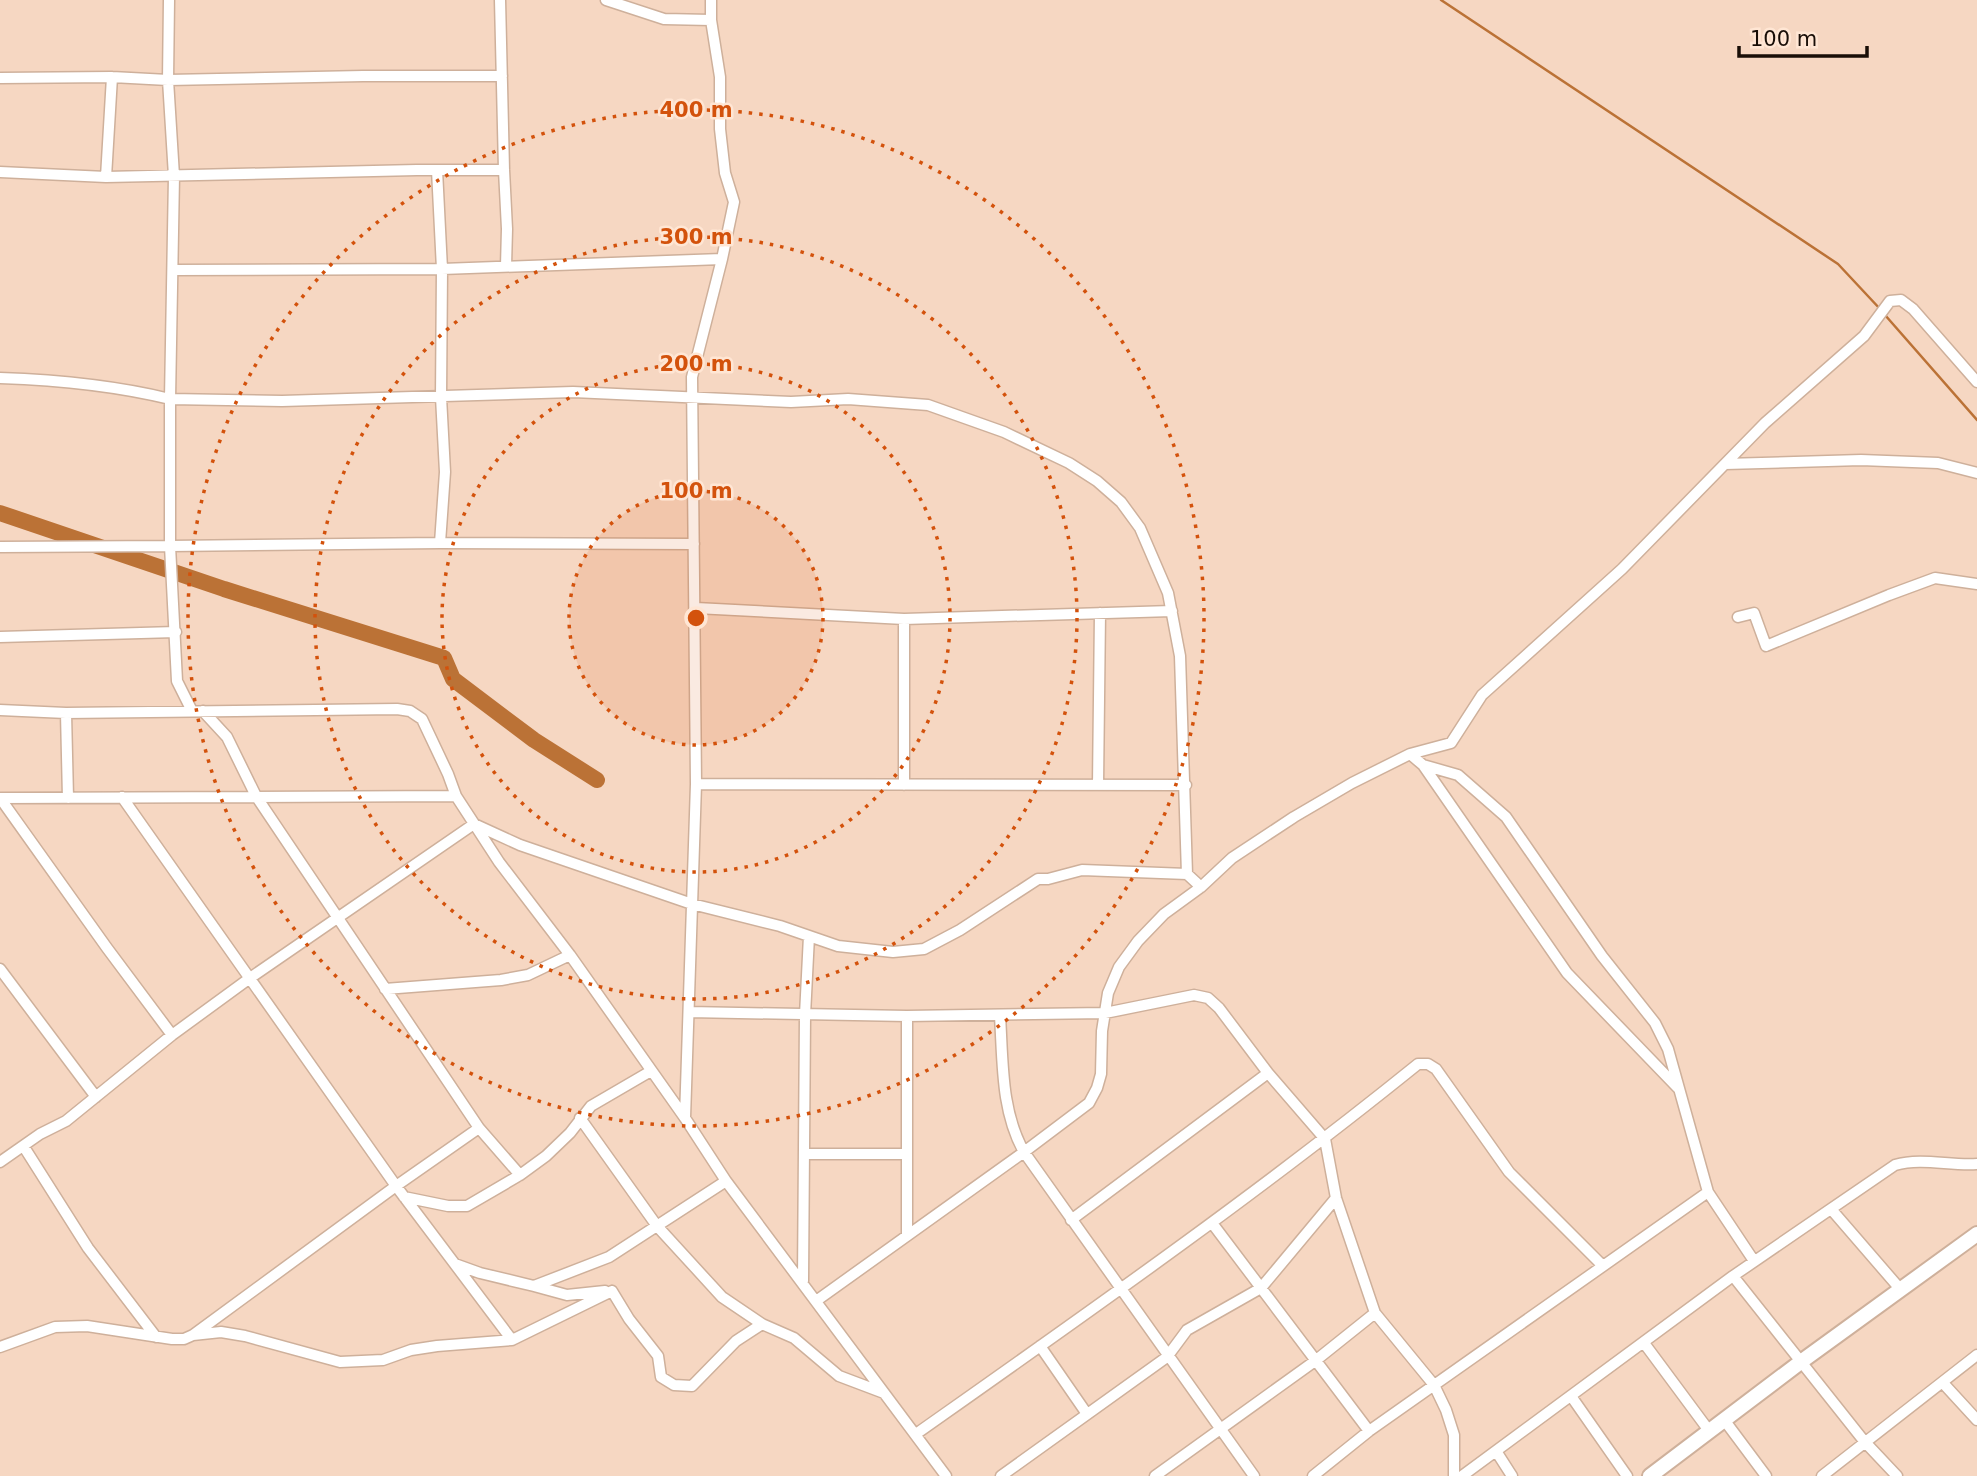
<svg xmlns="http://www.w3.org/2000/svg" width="1977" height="1476" viewBox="0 0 1977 1476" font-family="'DejaVu Sans',sans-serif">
<rect width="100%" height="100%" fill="#f6d7c2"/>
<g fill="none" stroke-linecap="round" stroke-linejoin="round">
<path stroke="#bb7236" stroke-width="2.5" d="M1441 0 1838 264 1881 310
M1885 315 1977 420"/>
<path stroke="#bb7236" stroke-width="16" d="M0 513 224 589 444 658 453 679 534 740 597 780"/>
<g stroke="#ceb09b" stroke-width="13">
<path id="street" d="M500 0 504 170 507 229 506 266
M606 0 664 19 711 20
M0 78 112 77 168 80 363 76H502
M437 170 442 269 441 397 445 472 440 543
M0 172 106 177 417 170H504
M106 177 112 77
M173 270 442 269 722 259
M0 378C58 380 113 385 170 399L174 176 168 80 169 0
M1725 464 1861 460 1938 463 1977 473
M0 547 170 546V399L282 401 573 392 791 402 848 399 928 405 1004 432 1069 463 1097 481 1121 502 1140 528 1168 593 1180 656 1187 874 1201 887
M696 608 904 619 1172 611
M1738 617 1754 613 1766 646 1889 595 1935 578 1977 584
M0 637 176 632
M0 710 66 713 397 709 410 711 422 719 448 774 456 796 499 862 570 955 685 1118 726 1181 946 1476
M192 711 177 681 170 546 440 543 694 544
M203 711 227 737 256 796 479 1128 520 1175
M66 713 68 798
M1410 754 1423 765 1458 775 1506 817 1602 956 1655 1023 1668 1049 1708 1192
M1423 765 1567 973 1678 1088
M696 784 1186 785
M904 785V619
M1098 785 1100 613
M122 797 396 1186 512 1340
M0 798 456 796
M0 798 107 948 172 1035
M0 969 96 1097
M385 989 501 980 528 975 570 955
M689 1012 907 1016 1105 1013 1194 995 1208 998 1219 1008 1268 1073 1325 1139 1336 1198 1375 1313 1434 1385 1446 1410 1454 1435V1476
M907 1016V1236
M1000 1016C1003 1063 1001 1111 1024 1152L1254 1476
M580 1118 657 1226 722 1297 762 1324 794 1338 839 1376 884 1393
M685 1118 696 784 692 377 722 259 734 202 725 173 720 129V77L711 20V0
M24 1147 88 1248 156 1337
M804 1154H907
M0 1162 40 1134 66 1121 172 1035 250 978 474 824 520 845 692 904 780 926 838 946 893 952 924 949 960 930 1038 879H1048L1082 870 1187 874
M404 1197 448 1206H467L520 1175 546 1156 570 1133 591 1106 651 1071
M1831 1209 1901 1290
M1071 1220 1268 1073
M1212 1223 1369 1431
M455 1264 480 1273 534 1286 609 1257 726 1181
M1733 1276 1864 1441 1897 1476
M803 1281 805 1015 809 936
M534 1286 567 1295 605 1291
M612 1291 629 1319 658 1356 661 1377 674 1385 692 1386 736 1341 762 1324
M816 1301 1024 1152 1089 1103 1097 1088 1101 1074 1102 1031 1108 993 1119 967 1138 941 1164 914 1201 887 1232 858 1294 817 1352 783 1410 754 1451 743 1482 695 1622 569 1765 423 1864 336 1890 301 1901 300 1913 309 1977 382
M193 1335 221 1332 245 1336 340 1362 383 1360 411 1350 437 1346 512 1340 612 1291
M1644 1343 1710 1432
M1040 1346 1087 1414
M0 1347 55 1327 87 1326 172 1339H184L193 1335 396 1186 479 1128
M1943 1383 1977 1420
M1571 1396 1627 1476
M1725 1421 1766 1476
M916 1434C1086 1314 1256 1195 1418 1064H1428L1436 1069 1509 1172 1603 1266
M1496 1451 1512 1476
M1001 1476 1167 1357 1187 1330 1261 1288 1336 1198
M1155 1476 1315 1361 1375 1313
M1313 1476 1369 1431 1708 1192 1754 1261
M1462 1476 1733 1276 1895 1165C1922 1157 1949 1166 1977 1164
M1822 1476 1977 1355"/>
</g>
<g stroke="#ceb09b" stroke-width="18">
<path id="secondary" d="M1650 1476 1802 1361 1977 1234"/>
</g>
<use href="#street" stroke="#fff" stroke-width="10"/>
<use href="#secondary" stroke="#fff" stroke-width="14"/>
</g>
<circle cx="696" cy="618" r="127" fill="#d3520c" fill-opacity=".12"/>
<g fill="none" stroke="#d3520c" stroke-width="3.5" stroke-dasharray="3.5 7">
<circle cx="696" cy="618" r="127"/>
<circle cx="696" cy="618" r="254"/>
<circle cx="696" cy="618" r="381"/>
<circle cx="696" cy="618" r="508"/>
</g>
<circle cx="696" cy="618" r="10" fill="#d3520c" stroke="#ffe6d4" stroke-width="3.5"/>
<g font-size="21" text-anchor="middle" font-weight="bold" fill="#d3520c" stroke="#ffe6d4" stroke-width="5" stroke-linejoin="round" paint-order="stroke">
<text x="696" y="117">400 m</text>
<text x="696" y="244">300 m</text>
<text x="696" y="371">200 m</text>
<text x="696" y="498">100 m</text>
</g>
<path d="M1739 46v10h128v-10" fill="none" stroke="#190e07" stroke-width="3.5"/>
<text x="1750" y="46" font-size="21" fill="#190e07" stroke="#ffe6d4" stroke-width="5" paint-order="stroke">100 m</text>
</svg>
